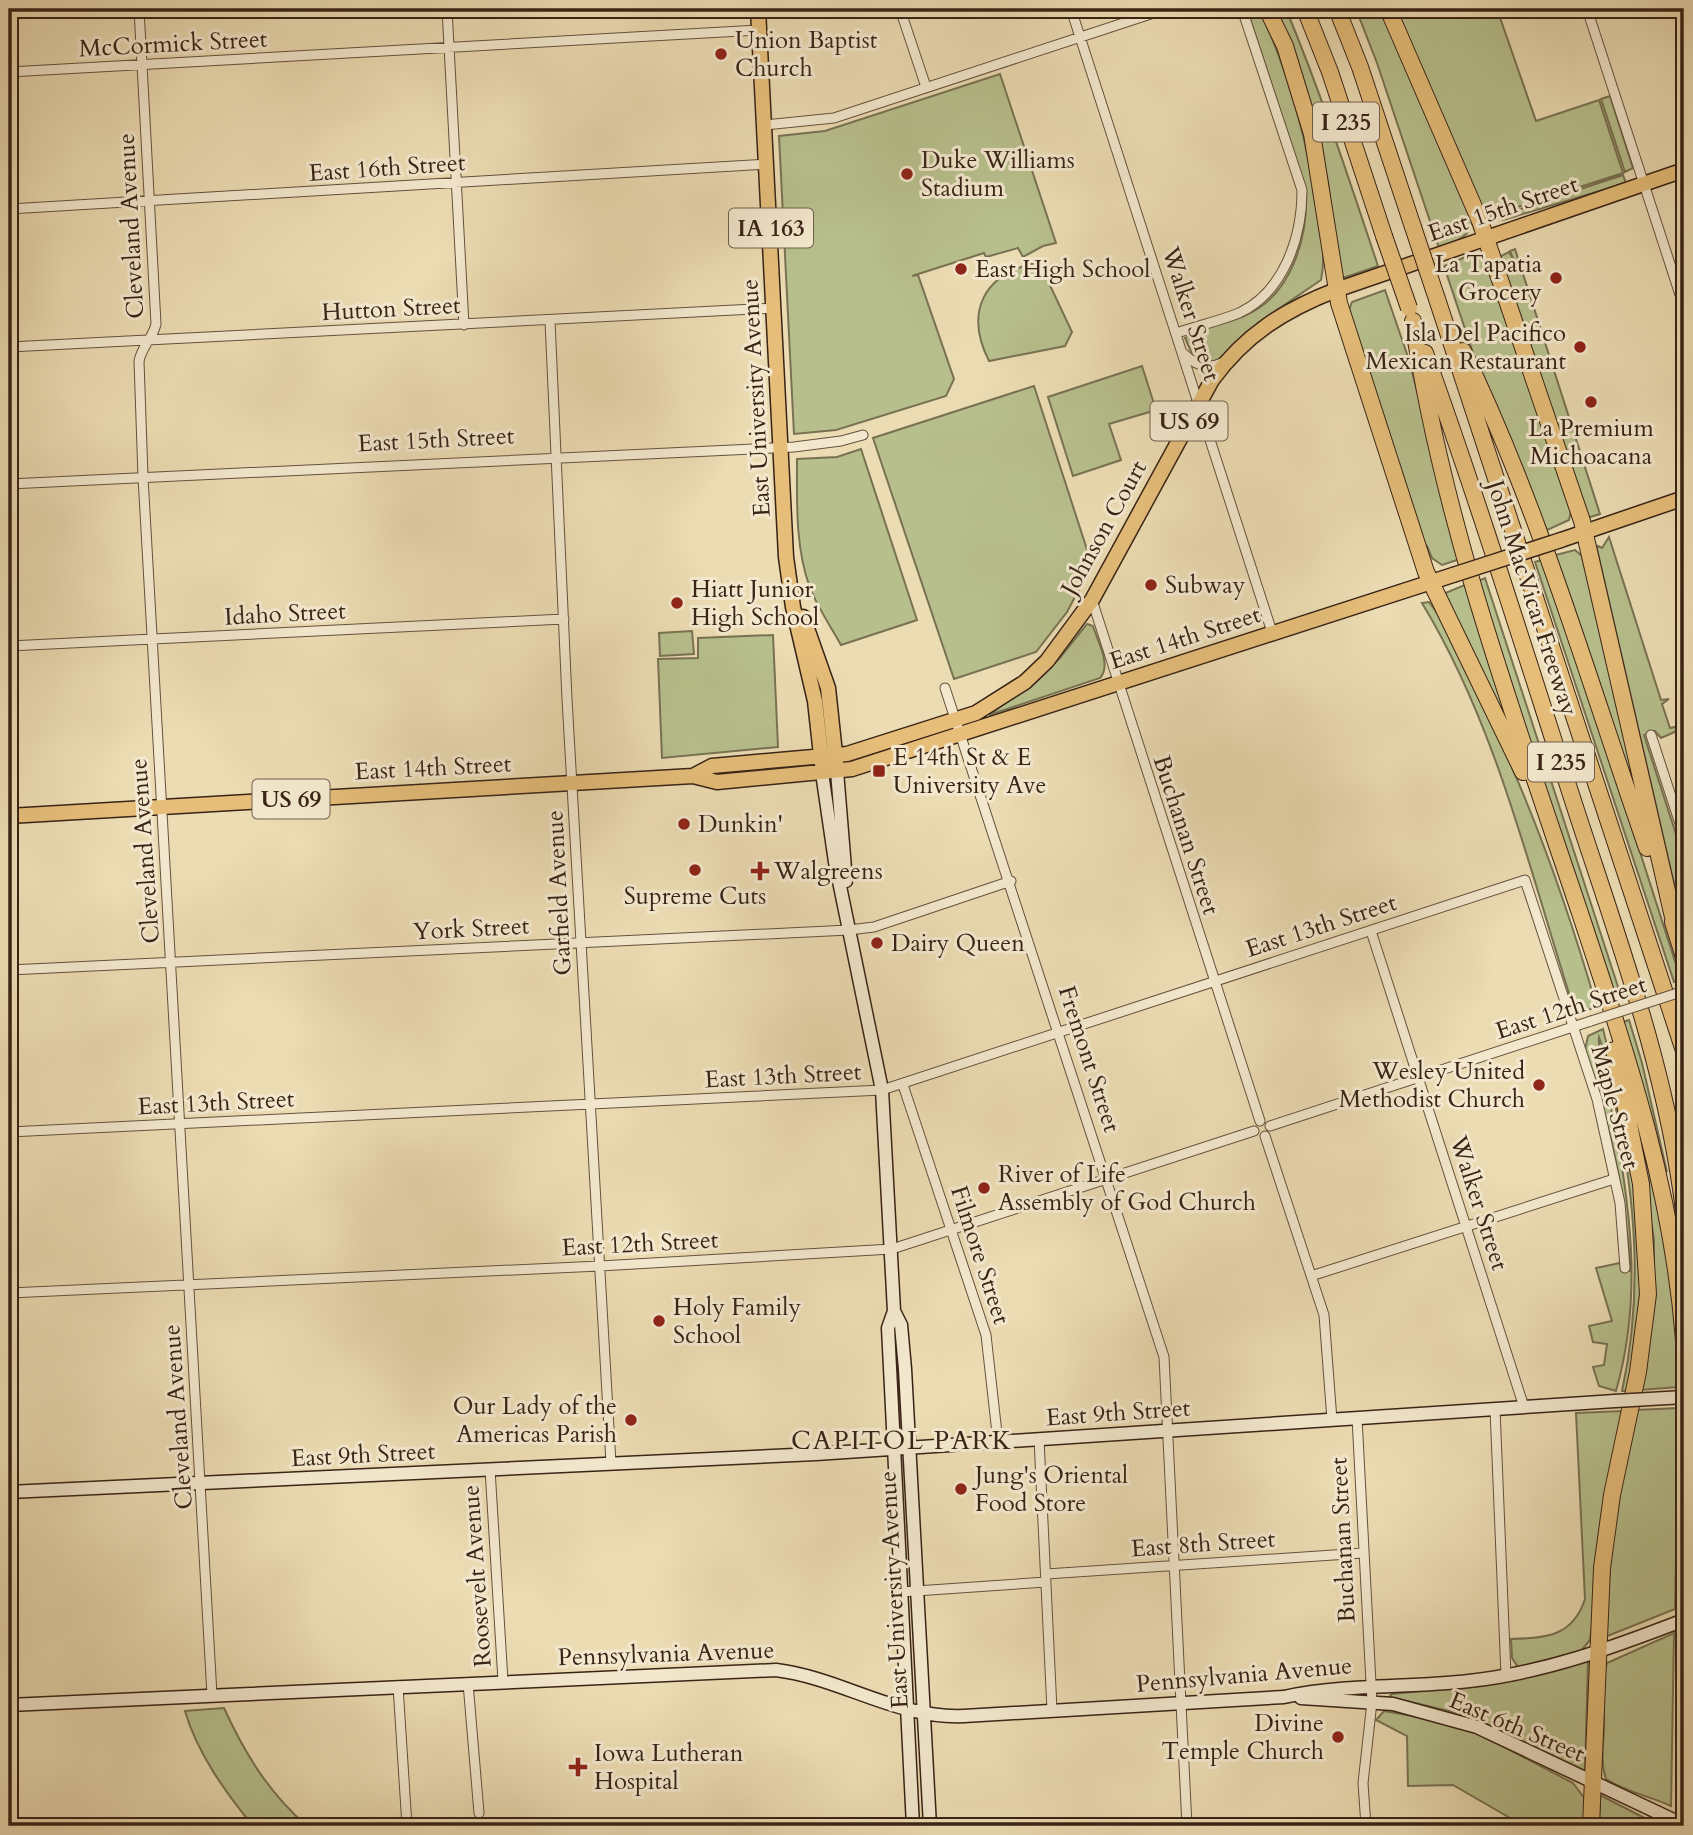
<svg xmlns="http://www.w3.org/2000/svg" width="1693" height="1835" viewBox="0 0 1693 1835" font-family="Cardo,serif">
<rect width="100%" height="100%" fill="#ecdcb3"/>
<filter id="stains"><feTurbulence type="fractalNoise" baseFrequency=".00286" numOctaves="4"/><feColorMatrix values="0 0 0 0 .2 0 0 0 0 .09 0 0 0 0 .02 0 0 0 .5 -.17"/></filter>
<radialGradient id="worn" r=".72"><stop offset=".6" stop-color="#630" stop-opacity="0"/><stop offset="1" stop-color="#630" stop-opacity=".3"/></radialGradient>
<path fill="#b7c08d" stroke="#787252" stroke-width="2" d="M1247 9H1259C1290 74 1307 139 1317 210 1321 234 1326 256 1321 280L1258 323 1222 358 1208 363 1194 358 1185 338C1202 327 1227 324 1246 315 1292 295 1308 237 1306 191Z
M1272 9H1286C1321 93 1349 179 1378 266L1346 277H1342L1339 271 1328 182 1319 138Z
M1356 9H1381L1473 219C1471 238 1454 242 1439 248L1377 63Z
M1394 9H1497L1536 121 1599 100 1623 173 1490 216 1483 211Z
M1000 74 1056 243 1043 246 1023 257 1018 248 986 257 984 253 912 276 918 275 954 379 946 396 836 430 794 434 779 136 825 131Z
M1610 96 1633 168 1625 172 1601 99Z
M1623 175 1626 183 1616 186 1503 220 1499 216Z
M1515 249 1600 514 1587 518 1499 257 1509 252 1513 259 1510 251Z
M1470 255 1486 261 1571 511 1569 520 1543 532 1474 356 1444 266Z
M1039 262 1072 332 1065 346 989 361C964 311 984 273 1039 262Z
M1385 290 1409 360 1460 559 1442 565 1432 558 1427 546H1424L1349 310 1352 302Z
M1142 366 1156 410 1109 424 1121 460 1073 476 1048 397Z
M1034 386 1092 565 1067 612 1036 652 954 679 873 438Z
M861 449 917 620 841 645C831 627 818 608 810 588 795 547 797 501 797 459L837 457Z
M1609 537 1661 700 1669 699 1662 704 1670 728 1675 727 1677 731 1661 738 1655 731 1644 735 1684 859V927L1597 549 1598 546 1602 548Z
M1575 550 1583 557 1641 806 1639 807 1552 556Z
M1541 560 1597 718 1681 980 1674 982 1535 562Z
M1485 578 1622 999 1613 1002 1478 581Z
M1467 584 1516 742 1443 594Z
M1429 602C1448 626 1460 659 1474 687 1527 790 1565 897 1597 1008L1580 1011 1573 1006C1529 869 1497 727 1422 603Z
M1087 624 1093 626C1097 640 1112 665 1100 678L989 715 1036 681 1059 659Z
M692 631 694 654 660 656 659 633Z
M773 635 778 747 662 758 658 659 698 658V638Z
M1629 1020 1642 1063 1667 1172 1620 1023Z
M1603 1029C1622 1106 1641 1188 1642 1268 1643 1309 1635 1350 1628 1391H1622C1643 1295 1636 1200 1615 1104 1610 1082 1607 1058 1599 1037 1597 1048 1612 1113 1616 1131 1632 1220 1641 1303 1616 1391L1599 1386 1593 1367 1604 1365 1607 1344 1593 1342 1589 1326 1612 1321 1596 1268 1620 1263 1622 1271H1630C1627 1194 1609 1123 1585 1050L1588 1036Z
M1632 1100C1659 1193 1682 1289 1678 1387L1640 1390 1654 1293V1240Z
M1679 1408 1675 1609 1605 1637 1613 1525 1635 1410Z
M1622 1411 1590 1640 1581 1651 1518 1667 1512 1658 1511 1639C1547 1638 1573 1636 1585 1599L1576 1413Z
M1674 1633 1671 1806C1650 1796 1626 1792 1606 1779 1599 1759 1605 1739 1604 1718 1603 1698 1600 1682 1607 1663Z
M1588 1661 1585 1771 1491 1726 1449 1711 1389 1697 1392 1694 1497 1683Z
M224 1708C245 1754 269 1793 307 1826H253C226 1793 197 1753 185 1711Z
M1384 1711 1441 1721 1481 1735 1573 1783 1585 1799 1586 1826H1524L1453 1785 1408 1786 1407 1736 1376 1720Z
M1600 1795 1660 1826H1599Z"/>
<g fill="none" stroke-linecap="round" stroke-linejoin="round">
<g stroke="#65513d" stroke-width="11">
<path id="street" d="M139 9 156 324C153 338 142 346 139 361L143 477 212 1695
M447 9 464 325
M900 9 926 87
M1071 9 1272 632
M1587 9 1684 307
M9 72 759 30
M765 125 834 118 1166 9
M9 209 767 164
M550 321 567 699 611 1463
M1177 333C1197 326 1219 321 1239 313 1284 292 1302 237 1302 190L1242 9
M9 347 775 308
M1184 354C1196 366 1209 370 1224 362
M9 484 794 447 841 441 863 435
M1092 600 1260 1121
M9 646 564 619
M945 688 1164 1357 1187 1826
M1651 735 1684 836
M1371 931 1524 1407
M9 970 849 930 874 927 1011 881
M903 1085 986 1335 998 1442
M1270 1126 1591 1021
M9 1132 882 1090 1525 880 1597 1099 1620 1203 1625 1268
M1265 1136 1324 1315 1332 1420
M1311 1276 1614 1179
M9 1293 600 1266 892 1249 1254 1131
M1495 1409 1506 1676
M1357 1418 1372 1702 1363 1783 1366 1826
M1039 1439 1052 1710
M490 1469 503 1681
M1046 1574 1363 1553
M901 1592 1046 1582
M468 1683 479 1813
M398 1686 407 1826"/>
</g>
<g stroke="#382316" stroke-width="15">
<path id="secondary" d="M837 771 846 881
M822 773 835 862 882 1090 894 1311 888 1328 913 1826
M894 1311 901 1325 905 1369 930 1826
M9 1492 816 1454 1615 1401
M1301 1698 1393 1704 1477 1727 1684 1825
M9 1705 776 1670C841 1678 897 1719 964 1716L1284 1697C1345 1684 1407 1688 1469 1681 1544 1673 1614 1647 1684 1620"/>
</g>
<g stroke="#382316" stroke-width="17">
<path id="primary" d="M758 9 786 557 793 607 815 701 822 764
M1561 540 1684 498
M803 617 828 688 836 763
M693 776 712 766 847 754 976 713 1025 682 1047 661 1092 600 1212 380C1245 335 1284 310 1336 290L1684 170
M9 816 693 776 717 782 852 769 1453 575"/>
</g>
<g stroke="#382316" stroke-width="18">
<path id="highway" d="M1267 9 1285 46 1312 134 1339 303 1426 572 1523 772
M1305 9 1330 72 1384 236
M1337 9 1360 67 1413 227
M1388 9 1480 221 1582 521 1676 930
M1437 299 1684 1051
M1413 321C1443 524 1515 719 1580 913 1628 1058 1672 1188 1684 1340
M1463 351C1540 510 1589 682 1647 848
M1425 353C1479 503 1526 655 1575 807 1618 939 1667 1071 1684 1211
M1673 922 1684 957
M1591 1826 1602 1568 1612 1495 1638 1372 1648 1294 1641 1184 1614 1050"/>
</g>
<use href="#street" stroke="#f3e8ce" stroke-width="9"/>
<use href="#secondary" stroke="#f3e8ce" stroke-width="12"/>
<use href="#primary" stroke="#e6be7a" stroke-width="14"/>
<use href="#highway" stroke="#e6be7a" stroke-width="16"/>
<g stroke="#65513d" stroke-width="11" stroke-linecap="butt">
<path id="street-bridge" d="M1591 1021 1684 991"/>
</g>
<g stroke="#382316" stroke-width="15" stroke-linecap="butt">
<path id="secondary-bridge" d="M1615 1401 1684 1397"/>
</g>
<g stroke="#382316" stroke-width="17" stroke-linecap="butt">
<path id="primary-bridge" d="M1453 575 1561 540"/>
</g>
<g stroke="#382316" stroke-width="18" stroke-linecap="butt">
<path id="highway-bridge" d="M1413 227 1437 299
M1384 236 1409 308"/>
</g>
<use href="#street-bridge" stroke="#f3e8ce" stroke-width="9"/>
<use href="#secondary-bridge" stroke="#f3e8ce" stroke-width="12"/>
<use href="#primary-bridge" stroke="#e6be7a" stroke-width="14"/>
<use href="#highway-bridge" stroke="#e6be7a" stroke-width="16"/>
</g>
<g fill="#8f2418" stroke="#f3e8ce" stroke-width="2.5">
<circle cx="721" cy="54" r="7"/>
<circle cx="907" cy="174" r="7"/>
<circle cx="961" cy="269" r="7"/>
<circle cx="1556" cy="278" r="7"/>
<circle cx="1580" cy="347" r="7"/>
<circle cx="1591" cy="402" r="7"/>
<circle cx="1151" cy="585" r="7"/>
<circle cx="677" cy="603" r="7"/>
<rect x="872" y="764" width="14" height="14" rx="3.5"/>
<circle cx="684" cy="824" r="7"/>
<circle cx="695" cy="870" r="7"/>
<path d="M756.5 860.5h7v7h7v7h-7v7h-7v-7h-7v-7h7z"/>
<circle cx="877" cy="943" r="7"/>
<circle cx="1539" cy="1085" r="7"/>
<circle cx="984" cy="1188" r="7"/>
<circle cx="659" cy="1321" r="7"/>
<circle cx="631" cy="1420" r="7"/>
<circle cx="961" cy="1489" r="7"/>
<circle cx="1338" cy="1737" r="7"/>
<path d="M574.5 1756.5h7v7h7v7h-7v7h-7v-7h-7v-7h7z"/>
</g>
<g text-anchor="middle" dominant-baseline="central" stroke-width="6" stroke-linejoin="round" paint-order="stroke">
<g fill="#f3e8ce" stroke="#705e4d" stroke-width="2">
<rect x="1313" y="102.5" width="66" height="39" rx="5"/>
<rect x="729" y="208.5" width="84" height="39" rx="5"/>
<rect x="1150.5" y="401.5" width="77" height="39" rx="5"/>
<rect x="1528" y="742.5" width="66" height="39" rx="5"/>
<rect x="252.5" y="779.5" width="77" height="39" rx="5"/>
</g>
<g font-size="23" font-weight="bold" fill="#382316">
<text x="1346" y="122">I 235</text>
<text x="771" y="228">IA 163</text>
<text x="1189" y="421">US 69</text>
<text x="1561" y="762">I 235</text>
<text x="291" y="799">US 69</text>
</g>
<g font-size="24" fill="#382316" stroke="#f3e8ce" text-anchor="start">
<text x="735" y="40">Union Baptist<tspan x="735" dy="28">Church</tspan></text>
<text x="921" y="160">Duke Williams<tspan x="921" dy="28">Stadium</tspan></text>
<text x="1542" y="264" text-anchor="end">La Tapatia<tspan x="1542" dy="28">Grocery</tspan></text>
<text x="975" y="269">East High School</text>
<text x="1566" y="333" text-anchor="end">Isla Del Pacifico<tspan x="1566" dy="28">Mexican Restaurant</tspan></text>
<text x="1591" y="428" text-anchor="middle">La Premium<tspan x="1591" dy="28">Michoacana</tspan></text>
<text x="1165" y="585">Subway</text>
<text x="691" y="589">Hiatt Junior<tspan x="691" dy="28">High School</tspan></text>
<text x="893" y="757">E 14th St &amp; E<tspan x="893" dy="28">University Ave</tspan></text>
<text x="698" y="824">Dunkin'</text>
<text x="774" y="871">Walgreens</text>
<text x="695" y="896" text-anchor="middle">Supreme Cuts</text>
<text x="891" y="943">Dairy Queen</text>
<text x="1525" y="1071" text-anchor="end">Wesley United<tspan x="1525" dy="28">Methodist Church</tspan></text>
<text x="998" y="1174">River of Life<tspan x="998" dy="28">Assembly of God Church</tspan></text>
<text x="673" y="1307">Holy Family<tspan x="673" dy="28">School</tspan></text>
<text x="617" y="1406" text-anchor="end">Our Lady of the<tspan x="617" dy="28">Americas Parish</tspan></text>
<text x="975" y="1475">Jung's Oriental<tspan x="975" dy="28">Food Store</tspan></text>
<text x="1324" y="1723" text-anchor="end">Divine<tspan x="1324" dy="28">Temple Church</tspan></text>
<text x="594" y="1753">Iowa Lutheran<tspan x="594" dy="28">Hospital</tspan></text>
</g>
<g font-size="24" fill="#382316" stroke="#f3e8ce">
<text transform="translate(173 44) rotate(-3)">McCormick Street</text>
<text transform="translate(387 168) rotate(-4)">East 16th Street</text>
<text transform="translate(1503 209) rotate(-19)">East 15th Street</text>
<text transform="translate(131 226) rotate(-93)">Cleveland Avenue</text>
<text transform="translate(391 309) rotate(-3)">Hutton Street</text>
<text transform="translate(1191 314) rotate(72)">Walker Street</text>
<text transform="translate(756 398) rotate(-93)">East University Avenue</text>
<text transform="translate(436 440) rotate(-3)">East 15th Street</text>
<text transform="translate(1104 528) rotate(-61)">Johnson Court</text>
<text transform="translate(1532 598) rotate(72)">John MacVicar Freeway</text>
<text transform="translate(285 614) rotate(-3)">Idaho Street</text>
<text transform="translate(1185 638) rotate(-18)">East 14th Street</text>
<text transform="translate(433 768) rotate(-3)">East 14th Street</text>
<text transform="translate(1186 835) rotate(72)">Buchanan Street</text>
<text transform="translate(145 851) rotate(-94)">Cleveland Avenue</text>
<text transform="translate(559 893) rotate(-93)">Garfield Avenue</text>
<text transform="translate(1321 926) rotate(-18)">East 13th Street</text>
<text transform="translate(471 929) rotate(-3)">York Street</text>
<text transform="translate(1571 1008) rotate(-18)">East 12th Street</text>
<text transform="translate(1089 1059) rotate(72)">Fremont Street</text>
<text transform="translate(783 1076) rotate(-3)">East 13th Street</text>
<text transform="translate(216 1103) rotate(-3)">East 13th Street</text>
<text transform="translate(1615 1107) rotate(75)">Maple Street</text>
<text transform="translate(1479 1203) rotate(72)">Walker Street</text>
<text transform="translate(640 1244) rotate(-3)">East 12th Street</text>
<text transform="translate(980 1255) rotate(72)">Filmore Street</text>
<text transform="translate(1118 1413) rotate(-4)">East 9th Street</text>
<text transform="translate(178 1417) rotate(-94)">Cleveland Avenue</text>
<text transform="translate(363 1455) rotate(-3)">East 9th Street</text>
<text transform="translate(1343 1540) rotate(-93)">Buchanan Street</text>
<text transform="translate(1203 1544) rotate(-4)">East 8th Street</text>
<text transform="translate(477 1576) rotate(-94)">Roosevelt Avenue</text>
<text transform="translate(894 1590) rotate(-93)">East University Avenue</text>
<text transform="translate(666 1654) rotate(-2)">Pennsylvania Avenue</text>
<text transform="translate(1244 1675) rotate(-5)">Pennsylvania Avenue</text>
<text transform="translate(1517 1727) rotate(23)">East 6th Street</text>
</g>
<g font-size="26" letter-spacing="2" fill="#382316" stroke="#f3e8ce">
<text x="902" y="1440">CAPITOL PARK</text>
</g>
</g>
<rect width="1693" height="1835" fill="none" stroke="#ecdcb3" stroke-width="35"/>
<rect x="10" y="10" width="1672" height="1814" fill="none" stroke="#382316" stroke-width="3.5"/>
<rect x="18" y="18" width="1658" height="1800" fill="none" stroke="#382316" stroke-width="2"/>
<rect width="100%" height="100%" filter="url(#stains)"/>
<rect width="100%" height="100%" fill="url(#worn)"/>
</svg>
